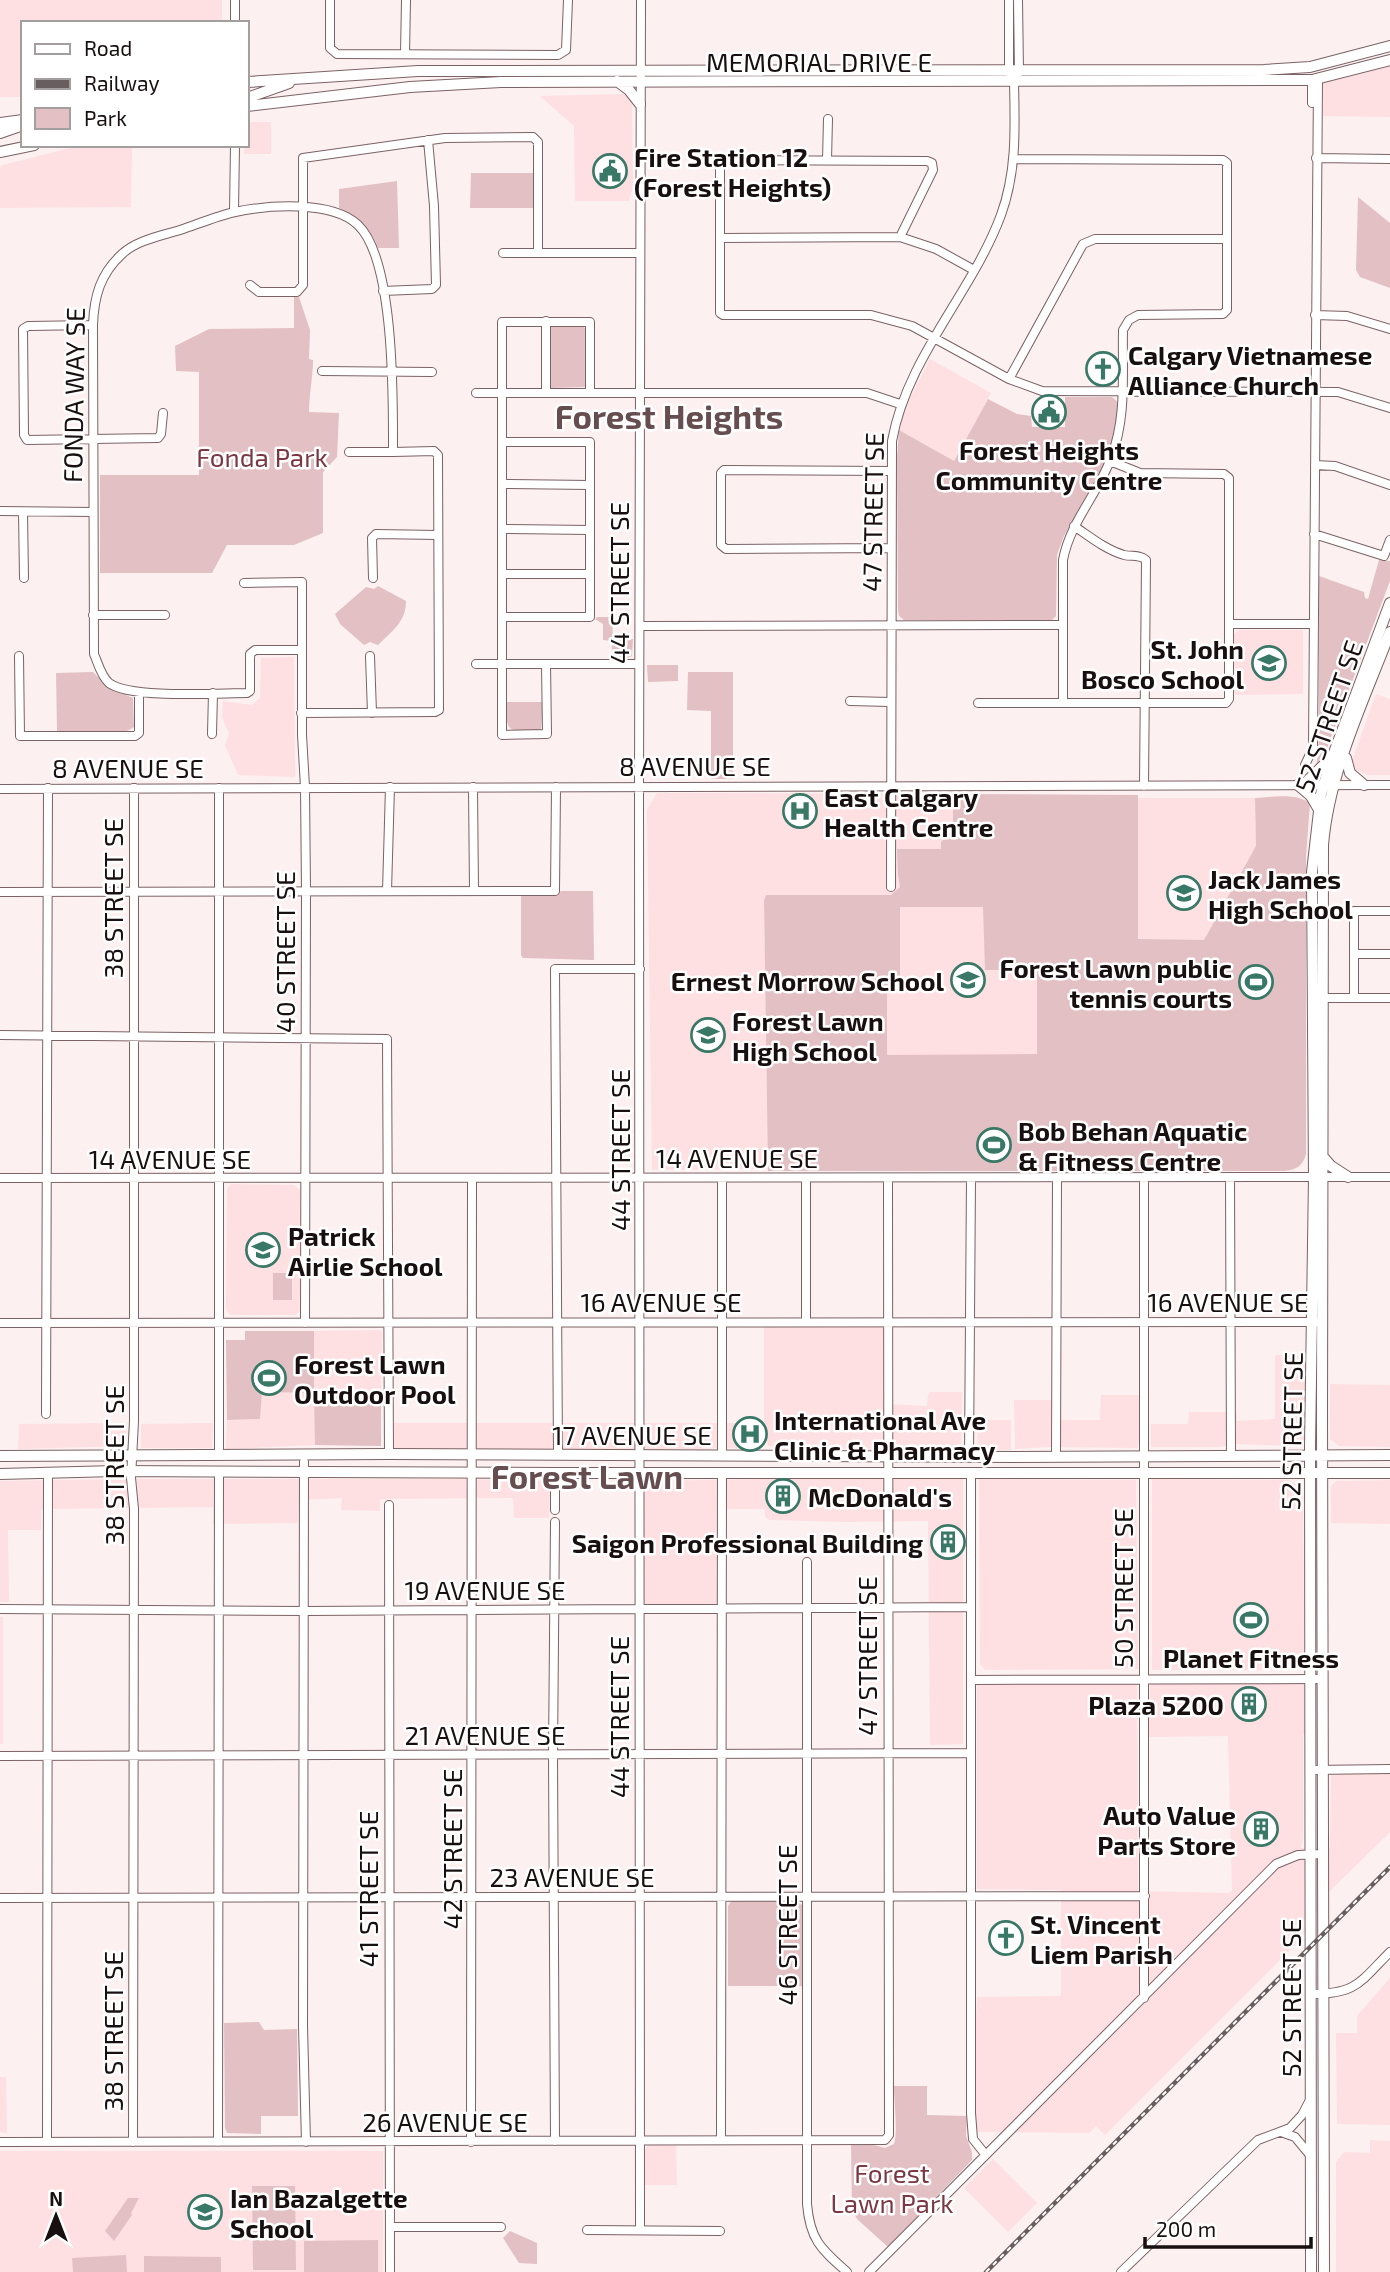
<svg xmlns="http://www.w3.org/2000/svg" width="1390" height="2272" viewBox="0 0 1390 2272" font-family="'Exo 2',sans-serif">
<rect width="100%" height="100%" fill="#fcf0f1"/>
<path fill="#fedfe2" d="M0 0H222V23H23V97H0Z
M1390 66V117L1323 116V83Z
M623 94 632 100 633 186 629 201H575L574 126 540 96Z
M247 122H271V154H244Z
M82 145H132L131 207 0 208V167L3 165Z
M930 359 991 393 954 461 899 430 906 406Z
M1238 630H1303V694L1235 695 1234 634Z
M294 657 295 777 238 775 225 745 229 734 222 717 223 701 252 705 260 698 261 658Z
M1376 694 1390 699V775H1367L1355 770 1352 761Z
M657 793 953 794V834H948L941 842V849L900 881V887L896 893 891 895 764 901 768 1169 652 1170 647 810Z
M1138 798H1255L1256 846 1204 940H1138Z
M900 907H983L1037 970V1055H887V991L900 990Z
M231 1184 294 1185 300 1190V1311L296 1315H230L226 1310 227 1189Z
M764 1322H888L887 1404 927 1406 928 1395 930 1392H962L961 1450H895L888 1412 884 1448 876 1450 768 1446 765 1427 763 1447 692 1449 394 1450V1423H764Z
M379 1330 382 1332 381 1398H315V1445L226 1449 227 1420 260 1419 262 1392 312 1393 314 1396V1331Z
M1306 1354V1442L1298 1446 1238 1444 1219 1447H1151V1424H1188L1189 1412H1236L1237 1421 1275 1419V1355Z
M1330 1384 1390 1385V1447L1339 1446 1330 1439Z
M1101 1395H1144L1138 1448 1049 1447 1015 1449 1014 1400H1057V1420H1100Z
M978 1420H1011V1450L977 1449Z
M115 1423 127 1424 125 1446 18 1449 19 1424Z
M213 1423 212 1448H141V1424Z
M878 1477 963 1479V1744L930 1745 928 1521 845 1522 769 1520 765 1516V1509H722L721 1609H639L642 1481Z
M124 1479H465L547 1481 550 1484 549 1518H514L513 1498 380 1499V1511L341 1510 342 1498 299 1500 298 1523 213 1524V1507L41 1509V1530H8L9 1602H0V1481Z
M979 1479 1136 1480 1138 1669 985 1670 980 1664Z
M1152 1479 1288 1480 1303 1488 1304 1670H1152Z
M1390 1480V1524L1331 1523V1486L1336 1481Z
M0 1617H3V1744H0Z
M1304 1680 1306 1734H1303V1838L1301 1848H1330L1331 1771 1390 1769V1832L1329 1892 1297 1943 1105 2135 1096 2126 1089 2133 976 2132 971 2113 977 1997 1061 1996V1890L977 1889V1684L1137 1683 1138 1891 1229 1893 1232 1891 1228 1736 1149 1737 1150 1683Z
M1390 1978V2125L1337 2124 1336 2033H1357V2016Z
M0 2077H6L7 2133 0 2132Z
M1370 2140 1390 2141V2272H1336V2162L1344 2152 1370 2153Z
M650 2144 676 2145 677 2185H645V2149Z
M0 2151H383V2272H0Z
M993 2159 1037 2203 1008 2232 964 2188Z"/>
<path fill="#e3c0c3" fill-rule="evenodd" d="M471 173H533L534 208H470Z
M397 181 399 248H378C371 229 357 216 339 208V189Z
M1358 197 1390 223V288L1360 277 1356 270Z
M294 297H299L310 330 309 359 313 360C313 377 309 394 309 412L339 413 337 457 323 472V533L294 545H227L212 573H100V475H199V372L176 371 175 346 209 329 294 328Z
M554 325H581L586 329V387L550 388V328Z
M1065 397H1112L1119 403 1115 433 1108 457 1064 536 1057 555 1056 616 1052 620H904L899 616 898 610 897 458 899 430 954 461 988 399 1017 414 1031 416 1032 427H1065Z
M1379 560 1390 561V581L1324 756 1316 769 1319 740V576L1364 592 1365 598 1368 599Z
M378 586 406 601C406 622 392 631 378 645L370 642 364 645 340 624 335 614 366 587 374 589Z
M597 617H612L613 639H633L632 656 627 658H612V641L603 640V624L595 619Z
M647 665H678V681L648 682Z
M93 672 109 688 133 698 134 727 127 731H57L56 673Z
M688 672H733V779H711V711L687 710Z
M506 702H543L541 729 538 731C508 731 506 734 506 702Z
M953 794 1138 795V939L1204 940 1256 846 1255 798C1272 797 1295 793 1310 803L1306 857V1154C1303 1166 1296 1170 1284 1171H768L764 900 766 895H891L900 887 898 875 897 849H941V842L948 834H953ZM900 907H983L985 970H1037V1054L887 1055V991H900Z
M561 891H593L594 960 523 958 521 955V896H553Z
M273 1273H292V1300H273Z
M245 1331H314V1397L333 1398 334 1394H351V1398H381V1446L315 1445 314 1398 312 1393 262 1392 260 1419 227 1420 226 1340H245Z
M731 1901H797L802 1905V1986H728V1906Z
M259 2022 264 2030 297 2029 298 2116H261V2134L227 2133 225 2128 224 2023Z
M894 2086H927V2115L967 2116 966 2136 972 2152V2160L888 2247 857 2219 852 2210 851 2144 874 2145 885 2148 894 2144C898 2133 894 2100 894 2086Z
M252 2186H295L296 2270H253Z
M128 2198H139L131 2213 132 2215 114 2241 105 2231Z
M510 2231 537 2243V2264L519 2263 503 2238Z
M378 2240V2272H304V2241Z
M126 2255 127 2272H73L72 2258Z
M144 2256 221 2257V2272H144Z"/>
<path fill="#afead6" d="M256 1371H277V1386H256Z"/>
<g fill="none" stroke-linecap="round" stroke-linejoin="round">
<g stroke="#7b6265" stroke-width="10">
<path id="minor" d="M235 0V23
M330 0V48L337 54 558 55 566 50 568 0
M405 54 406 0
M1017 76 1019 71 1018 0
M1312 80V103
M1316 158 1390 159
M1015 159 1223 160 1227 163V310L1223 314 1138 315 1129 320 1123 330C1122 373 1127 417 1111 458 1098 494 1070 522 1063 560V702
M827 160 828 119
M234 212 235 145
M900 237 933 170 932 163 927 161 724 160 720 162V313L723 315H871L912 326 1009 379 1042 391 1338 392 1390 408
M720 238 900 237 936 249 974 270
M503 253H538
M250 285 259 292H297L303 285V158L445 138 533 137 538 142V253H640
M383 291 432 289 436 285 434 206 428 140
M1315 315 1347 316 1390 329
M93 325 28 326 23 329 24 435 27 440 158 438 161 434 163 413
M322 371 432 372
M1009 379 1083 244 1095 239H1226
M476 393H867L900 404
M546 393V321
M349 452H393
M1315 465 1335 466 1390 485
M891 471 724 470 721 473V545L726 549 891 548
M502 484 590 485
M0 511 93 512
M23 512 24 578
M1074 526C1089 536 1106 550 1124 555 1132 557 1139 554 1146 560L1144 786
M502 529 590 530
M1314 534 1384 556 1390 540
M502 574H590
M373 578 372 538 376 534 438 535
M244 583 302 582V735L305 787 306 891 305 1323
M93 615H165
M502 617H590V442H502
M1229 624H1314
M640 626 1062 625
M19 656 20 736H135L139 733V692
M370 656 372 713
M476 664H639
M546 664 547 734 502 735V322H590V393
M850 701 890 702
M978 703H1226L1229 699V478L1224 474 1140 473 1110 461
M301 713 435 712 439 710 438 455 434 451 393 452C393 402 395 260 358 225 332 200 268 205 235 212 217 216 198 224 180 230 161 236 137 240 122 254 100 274 94 297 93 325L94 654C98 663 101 676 109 683 130 699 218 693 247 693L250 691V654L255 650H302
M212 734 213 693
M1305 765 1313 748 1318 79
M473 787 474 891
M219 788V1454
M0 789 1390 785
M891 887 892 441C907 357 972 293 1001 215 1017 171 1015 127 1014 82L1009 71V0
M387 891 390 787
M0 892 555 891 556 787
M1354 954H1390
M1319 998H1390
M1354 998V911H1390
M0 1035 387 1039 389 1454
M1144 1177V1998
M1230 1177 1231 1455
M0 1178 1390 1177
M806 1178V1322
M0 1323 1316 1322
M46 1414 48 788
M558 1455 555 969H640
M722 1456V1178
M969 1457 971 1178
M1056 1457 1057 1177
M304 1462 303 2026 306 2142
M555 1473V1510
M971 1473V2113L973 2139 985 2154
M389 1505 390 2272
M807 1562V2204C810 2240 821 2249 847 2272
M0 1609 306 1611 971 1607
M971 1680 1322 1679
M0 1756 971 1753
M1311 1770 1390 1769
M0 1898 1145 1896
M1311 1994C1357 1994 1360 1982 1390 1952
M1281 2132 1295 2137 1310 2155
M721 2140 722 1473
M555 2141 553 1755 555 1522
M0 2142 885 2140 889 2135 888 1178
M47 2142 48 1474
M133 2142 134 1509 131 1478 134 1421V788
M218 2142 219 1471
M471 2142 472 1179
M391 2227H501
M587 2230 720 2231
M640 2230 639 786 641 0
M869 2272 1276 1864 1298 1855 1324 1854
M1121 2272 1258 2140 1290 2128 1302 2115 1310 2100"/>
</g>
<g stroke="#7b6265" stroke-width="12">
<path id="major" d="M617 81 629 90 640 104
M247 82 418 71 1264 70 1310 67 1390 46
M247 98 289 83
M247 106 410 87 501 82 1312 80 1390 60
M0 123 23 120
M0 133 23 125
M0 152 34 145
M1346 758 1350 773 1364 785
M1298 785 1311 796 1318 808
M1303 785 1329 760
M1323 1157 1331 1166 1348 1177
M0 1456 389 1454 1013 1457 1390 1455
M0 1474 116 1471 555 1473H1390
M1311 2272 1310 1446 1314 1177 1312 872 1321 794 1332 758 1390 603
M1324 2272 1322 1417 1323 845C1329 772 1364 700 1390 632"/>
</g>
<use href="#minor" stroke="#fff" stroke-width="8"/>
<use href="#major" stroke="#fff" stroke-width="10"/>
<g stroke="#685e5f" stroke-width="4.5">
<path id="rail" d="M986 2272 1390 1867"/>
</g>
<use href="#rail" stroke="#fff" stroke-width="2" stroke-dasharray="5" stroke-linecap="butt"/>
</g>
<defs>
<g id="civic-ring" transform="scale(1.75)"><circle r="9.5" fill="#fff" stroke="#397866" stroke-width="1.5"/><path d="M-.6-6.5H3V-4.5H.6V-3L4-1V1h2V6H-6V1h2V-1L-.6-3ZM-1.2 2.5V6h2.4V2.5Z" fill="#397866"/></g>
<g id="church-ring" transform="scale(1.75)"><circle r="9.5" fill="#fff" stroke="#397866" stroke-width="1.5"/><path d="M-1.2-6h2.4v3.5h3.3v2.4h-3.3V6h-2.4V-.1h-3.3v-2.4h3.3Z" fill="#397866"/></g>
<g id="school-ring" transform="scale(1.75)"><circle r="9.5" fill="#fff" stroke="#397866" stroke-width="1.5"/><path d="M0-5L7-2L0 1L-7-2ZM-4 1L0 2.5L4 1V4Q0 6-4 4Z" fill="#397866"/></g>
<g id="hospital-ring" transform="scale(1.75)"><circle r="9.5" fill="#fff" stroke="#397866" stroke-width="1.5"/><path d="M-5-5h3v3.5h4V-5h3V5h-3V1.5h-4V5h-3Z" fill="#397866"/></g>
<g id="stadium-ring" transform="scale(1.75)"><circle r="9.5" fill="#fff" stroke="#397866" stroke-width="1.5"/><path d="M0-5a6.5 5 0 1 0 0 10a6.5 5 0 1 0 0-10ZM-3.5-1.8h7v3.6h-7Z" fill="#397866"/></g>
<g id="building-ring" transform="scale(1.75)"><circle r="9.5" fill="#fff" stroke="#397866" stroke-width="1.5"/><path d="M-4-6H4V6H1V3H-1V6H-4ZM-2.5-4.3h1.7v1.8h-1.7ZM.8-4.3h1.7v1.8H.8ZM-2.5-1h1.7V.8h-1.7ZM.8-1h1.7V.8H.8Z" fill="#397866"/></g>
</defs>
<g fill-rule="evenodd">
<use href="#civic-ring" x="610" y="171"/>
<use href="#church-ring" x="1103" y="369"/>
<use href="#civic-ring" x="1049" y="412"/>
<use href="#school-ring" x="1269" y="663"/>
<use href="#hospital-ring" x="800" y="811"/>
<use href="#school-ring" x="1184" y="893"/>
<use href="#school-ring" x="968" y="980"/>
<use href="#stadium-ring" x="1256" y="982"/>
<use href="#school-ring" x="708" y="1035"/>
<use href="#stadium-ring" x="994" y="1145"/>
<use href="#school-ring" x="263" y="1250"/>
<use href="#stadium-ring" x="269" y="1378"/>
<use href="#hospital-ring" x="750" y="1434"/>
<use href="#building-ring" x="783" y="1496"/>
<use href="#building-ring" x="948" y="1542"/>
<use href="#stadium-ring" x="1251" y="1620"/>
<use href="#building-ring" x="1249" y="1704"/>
<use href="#building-ring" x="1261" y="1829"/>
<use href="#church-ring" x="1006" y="1938"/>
<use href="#school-ring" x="205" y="2212"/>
</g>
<g text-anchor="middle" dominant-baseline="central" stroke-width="5" stroke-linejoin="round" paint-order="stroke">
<g font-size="26" fill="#180f10" stroke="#fff">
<text x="819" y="61">MEMORIAL DRIVE E</text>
<text transform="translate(73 395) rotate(-89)">FONDA WAY SE</text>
<text transform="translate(872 512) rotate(-89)">47 STREET SE</text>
<text transform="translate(618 583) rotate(-90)">44 STREET SE</text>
<text transform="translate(1328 716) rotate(-71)">52 STREET SE</text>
<text x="695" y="765">8 AVENUE SE</text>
<text x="128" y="767">8 AVENUE SE</text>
<text transform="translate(112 898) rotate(-90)">38 STREET SE</text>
<text transform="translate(284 952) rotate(-90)">40 STREET SE</text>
<text transform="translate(619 1150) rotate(-90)">44 STREET SE</text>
<text x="737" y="1157">14 AVENUE SE</text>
<text x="170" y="1158">14 AVENUE SE</text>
<text x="661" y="1301">16 AVENUE SE</text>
<text x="1228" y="1301">16 AVENUE SE</text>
<text transform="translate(1291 1431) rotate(-89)">52 STREET SE</text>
<text x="632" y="1434">17 AVENUE SE</text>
<text transform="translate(113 1465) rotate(-90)">38 STREET SE</text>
<text transform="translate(1122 1588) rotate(-90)">50 STREET SE</text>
<text x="485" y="1589">19 AVENUE SE</text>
<text transform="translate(866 1656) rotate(-90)">47 STREET SE</text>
<text transform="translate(618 1717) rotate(-90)">44 STREET SE</text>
<text x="485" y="1734">21 AVENUE SE</text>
<text transform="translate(451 1849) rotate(-90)">42 STREET SE</text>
<text x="572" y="1876">23 AVENUE SE</text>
<text transform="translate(367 1889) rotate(-90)">41 STREET SE</text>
<text transform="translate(786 1925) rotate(-90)">46 STREET SE</text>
<text transform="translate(1290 1998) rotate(-90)">52 STREET SE</text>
<text transform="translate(112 2031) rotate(-90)">38 STREET SE</text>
<text x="445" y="2121">26 AVENUE SE</text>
</g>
<g font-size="26" font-weight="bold" fill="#180f10" stroke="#fff" text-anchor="start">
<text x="634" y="156">Fire Station 12<tspan x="634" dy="30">(Forest Heights)</tspan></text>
<text x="1128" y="354">Calgary Vietnamese<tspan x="1128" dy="30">Alliance Church</tspan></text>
<text x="1049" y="449" text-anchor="middle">Forest Heights<tspan x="1049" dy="30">Community Centre</tspan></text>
<text x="1244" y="648" text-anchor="end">St. John<tspan x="1244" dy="30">Bosco School</tspan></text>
<text x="824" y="796">East Calgary<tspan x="824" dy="30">Health Centre</tspan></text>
<text x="1208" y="878">Jack James<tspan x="1208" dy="30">High School</tspan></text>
<text x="1232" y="967" text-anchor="end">Forest Lawn public<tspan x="1232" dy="30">tennis courts</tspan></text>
<text x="944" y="980" text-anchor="end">Ernest Morrow School</text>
<text x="732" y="1020">Forest Lawn<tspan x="732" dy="30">High School</tspan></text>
<text x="1018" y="1130">Bob Behan Aquatic<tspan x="1018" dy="30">&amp; Fitness Centre</tspan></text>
<text x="288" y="1235">Patrick<tspan x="288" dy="30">Airlie School</tspan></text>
<text x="294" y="1363">Forest Lawn<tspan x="294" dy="30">Outdoor Pool</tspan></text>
<text x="774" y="1419">International Ave<tspan x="774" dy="30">Clinic &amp; Pharmacy</tspan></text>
<text x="808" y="1496">McDonald's</text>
<text x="923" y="1542" text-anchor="end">Saigon Professional Building</text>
<text x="1251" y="1657" text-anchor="middle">Planet Fitness</text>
<text x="1224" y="1704" text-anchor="end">Plaza 5200</text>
<text x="1236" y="1814" text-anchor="end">Auto Value<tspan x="1236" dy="30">Parts Store</tspan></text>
<text x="1030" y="1923">St. Vincent<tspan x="1030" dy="30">Liem Parish</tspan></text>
<text x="230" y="2197">Ian Bazalgette<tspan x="230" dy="30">School</tspan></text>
</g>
<g font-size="26" fill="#7b3743" stroke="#fff">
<text x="262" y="456">Fonda Park</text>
<text x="892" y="2172">Forest<tspan x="892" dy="30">Lawn Park</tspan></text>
</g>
<g font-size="33" font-weight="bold" fill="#664e50" stroke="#fff">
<text x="669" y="416">Forest Heights</text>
<text x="587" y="1476">Forest Lawn</text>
</g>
</g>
<rect x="21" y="21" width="228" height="126" fill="#ffffff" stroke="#a39f9f" stroke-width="2"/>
<rect x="35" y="44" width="35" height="10" fill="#ffffff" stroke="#a39f9f" stroke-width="2"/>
<text x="84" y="56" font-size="21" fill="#180f10">Road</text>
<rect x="35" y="79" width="35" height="10" fill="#685e5f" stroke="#a39f9f" stroke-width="2"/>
<text x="84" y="91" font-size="21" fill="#180f10">Railway</text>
<rect x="35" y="108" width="35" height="21" fill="#e3c0c3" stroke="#a39f9f" stroke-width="2"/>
<text x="84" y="126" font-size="21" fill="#180f10">Park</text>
<g transform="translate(56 2216)" stroke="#ffffff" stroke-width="5" paint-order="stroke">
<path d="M0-5L12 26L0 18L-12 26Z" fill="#180f10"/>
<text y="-10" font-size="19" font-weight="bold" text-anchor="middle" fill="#180f10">N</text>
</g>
<path d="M1145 2237v10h166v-10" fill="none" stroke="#180f10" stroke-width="3.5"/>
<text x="1156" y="2237" font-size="21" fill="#180f10" stroke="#ffffff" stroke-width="5" paint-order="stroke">200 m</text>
</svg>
